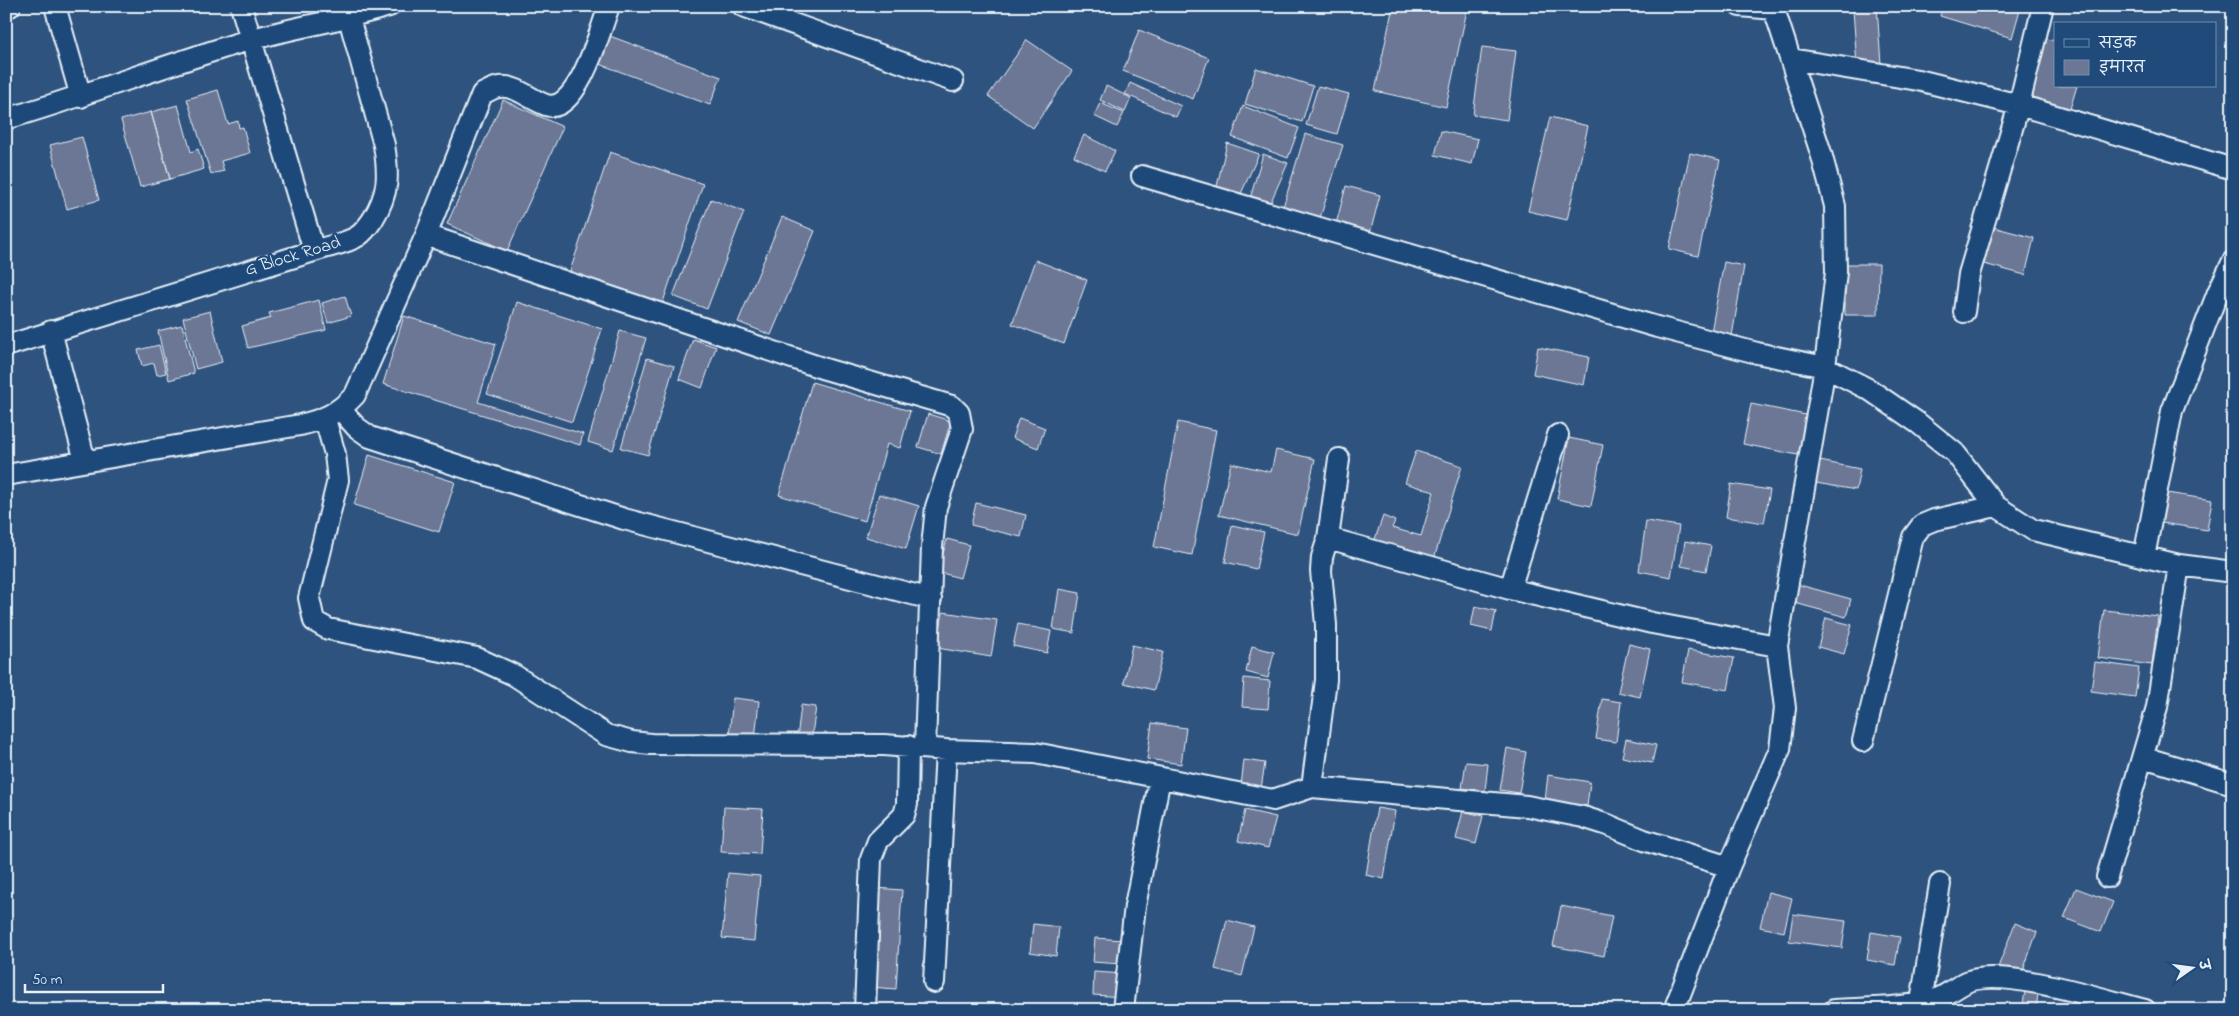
<svg xmlns="http://www.w3.org/2000/svg" width="2239" height="1016" viewBox="0 0 2239 1016" font-family="'Indie Flower','Playpen Sans Deva',sans-serif">
<rect width="100%" height="100%" fill="#2e537f"/>
<filter id="ink" filterUnits="userSpaceOnUse"><feTurbulence type="fractalNoise" baseFrequency=".02" numOctaves="2"/><feDisplacementMap in="SourceGraphic" scale="10" xChannelSelector="R" yChannelSelector="G"/><feConvolveMatrix kernelMatrix="1 2 1 2 8 2 1 2 1" color-interpolation-filters="sRGB"/></filter>
<g filter="url(#ink)">
<path fill="#6c7795" stroke="#e8f1f8" d="M1393 6H1449L1467 10 1446 107 1375 91Z
M1943 6H2021L2012 38 1940 16Z
M1877 7 1881 64 1857 66 1853 9Z
M1139 30 1209 58 1193 99 1123 71Z
M607 35 721 77 710 105 597 63Z
M2040 37 2055 41V86H2077L2069 112 2022 98Z
M1027 40 1072 71 1033 128 988 96Z
M1482 47 1516 51 1507 120 1473 115Z
M1256 68 1313 86 1302 122 1245 104Z
M1130 83 1181 106 1176 117 1125 94Z
M1106 86 1131 98 1125 112 1100 100Z
M1318 86 1349 94 1337 134 1306 125Z
M218 90 228 124 238 121 239 128 243 127 250 153 221 161 224 171 211 174 187 99Z
M503 100 563 127 507 251 447 224Z
M1100 103 1124 113 1117 127 1094 116Z
M178 105 191 152 198 149 204 169 170 179 151 112Z
M1243 106 1299 128 1288 158 1232 137Z
M151 112 170 179 140 187 121 120Z
M1550 117 1588 126 1567 220 1528 211Z
M1441 131 1478 139 1472 164 1435 155Z
M1305 134 1343 145 1320 218 1283 207Z
M1084 135 1115 151 1105 171 1074 156Z
M82 137 99 200 67 209 50 145Z
M1227 143 1259 154 1239 198 1216 190Z
M610 152 703 184 662 305 569 274Z
M1690 153 1720 160 1698 256 1669 249Z
M1263 154 1288 163 1268 208 1249 202Z
M1346 186 1380 195 1369 237 1335 228Z
M711 199 744 212 707 309 673 296Z
M782 217 815 231 771 335 738 322Z
M1993 227 2034 238 2025 275 1984 264Z
M1035 260 1087 280 1064 344 1012 324Z
M1724 262 1744 266 1732 336 1711 332Z
M1845 264H1879L1878 315H1845Z
M345 296 351 316 328 323 322 303Z
M319 300 326 330 248 348 242 326 271 318 269 313Z
M517 302 602 329 572 422 487 394Z
M210 311 222 362 196 369 183 318Z
M404 316 496 344 478 402 583 434 580 445 383 384Z
M182 325 194 373 169 380 158 331Z
M620 331 646 338 613 450 588 442Z
M693 339 716 347 702 388 679 379Z
M159 345 166 373 157 375 154 363 142 366 138 350Z
M1538 347 1589 357 1584 385 1533 374Z
M647 358 674 366 648 455 621 448Z
M812 382 910 411 900 448 887 444 865 521 779 495Z
M1751 404 1811 416 1803 456 1743 444Z
M928 414 951 421 941 454 918 447Z
M1019 418 1045 428 1038 448 1012 438Z
M1178 422 1216 430 1192 555 1154 547Z
M1569 438 1603 445 1591 506 1557 499Z
M1276 450 1315 459 1298 534 1219 515 1231 463 1271 472Z
M1416 451 1462 466 1434 559 1374 542 1383 516 1395 521 1392 528 1421 536 1434 492 1405 483Z
M369 455 455 482 439 532 354 505Z
M1820 461 1860 469 1856 490 1816 483Z
M1731 484 1770 490 1764 523 1726 517Z
M2167 493 2212 500 2207 530 2162 523Z
M879 494 919 506 906 549 866 537Z
M976 503 1026 515 1021 537 971 525Z
M1646 521 1679 526 1671 577 1639 571Z
M1232 525 1264 532 1256 569 1225 562Z
M947 539 969 545 960 578 938 572Z
M1685 541 1711 546 1706 571 1681 566Z
M1796 584 1851 599 1846 617 1791 602Z
M1059 589 1080 593 1074 633 1053 629Z
M1475 606 1496 611 1492 631 1471 626Z
M2104 610 2158 616 2152 665 2098 658Z
M943 612 997 620 991 657 937 648Z
M1826 618 1852 625 1844 654 1818 647Z
M1018 624 1051 631 1047 653 1013 646Z
M1629 644 1650 649 1640 697 1618 692Z
M1132 645 1163 652 1154 690 1124 683Z
M1252 646 1274 652 1268 678 1246 672Z
M1688 650 1734 658 1728 690 1682 682Z
M2095 662 2139 668 2135 697 2091 691Z
M1244 678 1270 681 1268 709 1242 707Z
M733 698 759 701 755 739 729 736Z
M1602 699 1621 702 1616 742 1596 739Z
M801 705 816 707 811 741 797 739Z
M1152 723 1186 728 1181 764 1147 759Z
M1626 739 1656 745 1652 763 1622 757Z
M1507 748 1526 752 1519 793 1500 790Z
M1244 760 1265 763 1261 789 1241 786Z
M1466 762 1488 764 1485 791 1462 788Z
M1548 775 1590 782 1587 806 1545 800Z
M724 807 763 809 760 854 721 852Z
M1377 808 1395 811 1384 879 1366 875Z
M1245 810 1276 817 1268 848 1238 841Z
M1463 811 1483 816 1476 844 1456 839Z
M728 873 760 876 754 941 722 938Z
M876 888 902 890 896 989 870 987Z
M2076 888 2113 902 2101 932 2064 918Z
M1768 892 1792 898 1784 932 1760 927Z
M1561 906 1612 916 1604 956 1553 946Z
M1793 914 1846 921 1842 948 1789 941Z
M1227 920 1254 927 1242 976 1215 969Z
M2015 923 2037 932 2020 979 1997 970Z
M1033 924 1059 927 1056 956 1030 952Z
M1871 932 1900 937 1895 965 1867 960Z
M1095 938 1123 940 1121 964 1093 962Z
M1094 972 1125 974 1123 997 1093 995Z
M2025 992 2038 994 2036 1010H2022Z"/>
<g fill="none" stroke-linecap="round" stroke-linejoin="round">
<g stroke="#e8f1f8" stroke-width="24">
<path id="minor" d="M55 6 81 97
M241 6 314 251
M743 6 953 81
M1740 6 1774 9
M6 7 10 6
M1791 59 1918 80 2019 105 2233 169
M6 119C88 95 167 64 249 40 295 27 343 20 389 6
M1142 176 1657 327 1757 353 1825 367 1870 390 1918 423 1955 453 1996 506 2033 530 2179 565 2233 572
M426 235 825 369 952 406 959 413 962 429 936 507 932 547 925 747
M1964 312 1969 274 2019 105 2043 6
M51 331 85 461
M6 346 314 251C327 246 346 244 358 236 364 232 369 225 373 219 389 193 389 175 384 145L349 18
M341 410 356 427 370 437 624 519 931 599
M325 419 335 454 338 480 309 598 314 621 328 629 477 658 514 675 606 735 632 742 651 744 884 745 946 750 1035 753 1273 800 1312 787 1527 806 1583 817 1608 825 1644 840 1729 867
M6 475 300 425C325 419 337 414 355 395L426 235 482 94C487 92 494 87 500 87 516 85 531 100 546 105 577 116 601 28 609 6
M1328 538 1510 589 1652 623 1777 646
M2144 557 2172 411 2218 292 2233 261
M1510 589 1558 435
M1863 741 1913 537 1922 525 1934 520 1996 506
M2143 757 2233 784
M1312 787 1326 680V625L1321 571 1322 557 1328 538 1339 459
M2107 877 2157 707 2179 565
M934 982 946 750
M1921 1002 1940 884
M865 1010 871 859 878 841 904 815 907 804 908 746
M1123 1010 1135 906 1160 778
M1674 1010 1729 867 1780 749 1785 708 1777 646 1825 367 1836 272 1835 206 1821 153 1773 6
M1834 1010C1867 1008 1904 1009 1936 999 1948 995 1958 985 1969 981 2007 968 2105 1000 2145 1010"/>
</g>
<use href="#minor" stroke="#1f4a7a" stroke-width="20"/>
</g>
</g>
<g text-anchor="middle" dominant-baseline="central" stroke-width="4.5" stroke-linejoin="round" paint-order="stroke">
<g font-size="18" fill="#e8f1f8" stroke="#1f4a7a">
<text transform="translate(293 257) rotate(-17)">G Block Road</text>
</g>
</g>
<rect width="2239" height="1016" fill="none" stroke="#1f4a7a" stroke-width="25"/>
<rect x="12" y="12" width="2214" height="991" fill="none" stroke="#e8f1f8" stroke-width="2" filter="url(#ink)"/>
<rect x="2054" y="22" width="162" height="65" fill="#1f4a7a" stroke="#6f8dac"/>
<rect x="2064" y="39" width="25" height="8" fill="#1f4a7a" stroke="#6f8dac"/>
<text x="2099" y="48" font-size="15" fill="#e8f1f8">सड़क</text>
<rect x="2064" y="60" width="25" height="15" fill="#6c7795" stroke="#6f8dac"/>
<text x="2099" y="72" font-size="15" fill="#e8f1f8">इमारत</text>
<g transform="translate(2192 968) rotate(76)" stroke="#1f4a7a" stroke-width="4" paint-order="stroke">
<path d="M0-4L9 19L0 12L-9 19Z" fill="#e8f1f8"/>
<text y="-8" font-size="14" font-weight="bold" text-anchor="middle" fill="#e8f1f8">उ</text>
</g>
<path d="M25 984v8h138v-8" fill="none" stroke="#e8f1f8" stroke-width="2.5"/>
<text x="32" y="984" font-size="15" fill="#e8f1f8" stroke="#1f4a7a" stroke-width="4" paint-order="stroke">50 m</text>
</svg>
